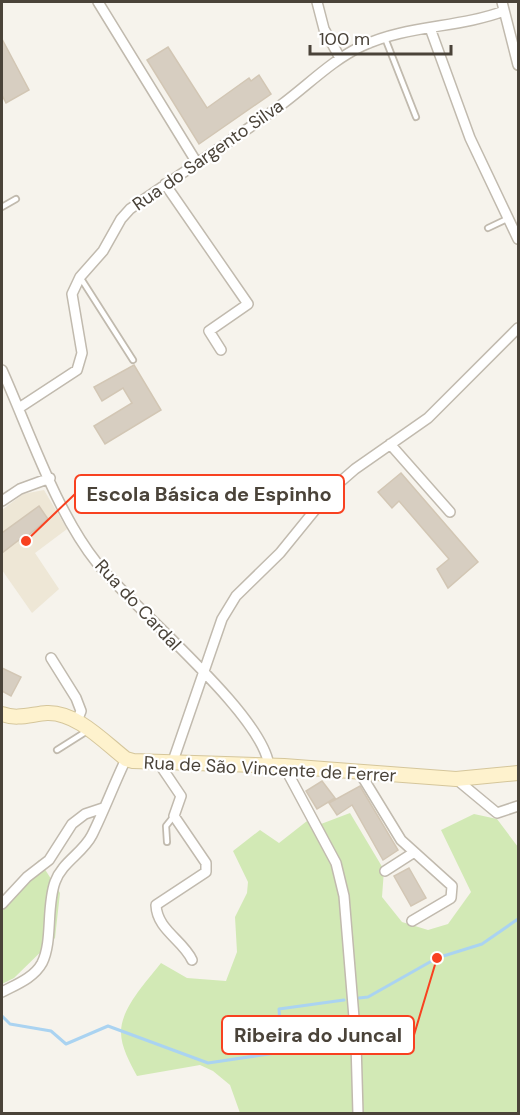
<svg xmlns="http://www.w3.org/2000/svg" width="520" height="1115" viewBox="0 0 520 1115" font-family="'DM Sans',sans-serif">
<rect width="100%" height="100%" fill="#f6f3ec"/>
<path fill="#eee7d6" d="M44 490 67 529 35 553 59 589 32 613 2 570V510L23 494Z"/>
<path fill="#d2e9b5" d="M350 813 384 870 382 897 402 922 428 930 448 924 471 892 441 830 474 814 497 819 518 847V1113H240L230 1085 213 1071 200 1065 137 1076C130 1063 121 1047 121 1032 121 1008 147 981 161 963L187 978 226 981 237 952 235 917 247 893 248 882 233 851 260 830 279 843 307 821 321 824Z
M39 860 60 893 55 938 14 978 2 984V901Z"/>
<g fill="none" stroke-linecap="round" stroke-linejoin="round">
<path stroke="#aad3f1" stroke-width="3" d="M359 998 368 997 437 958 482 944 518 919
M2 1016 10 1024 51 1031 66 1044 108 1026 208 1063 282 1052 279 1009 344 1000"/>
</g>
<path fill="#d7cec1" stroke="#d2c6b4" stroke-width="1.5" d="M2 39 29 90 6 103 2 95Z
M168 47 207 108 249 78 251 81 259 75 271 94 199 144 147 60Z
M134 365 161 410 105 444 94 426 132 403 123 388 102 401 94 387Z
M401 473 478 562 448 588 437 569 449 559 399 501 392 508 378 492Z
M39 506 48 519 20 542 19 540 2 553V533Z
M2 668 21 677 11 696 2 691Z
M322 781 335 798 317 809 306 791Z
M360 786 398 850 383 860 352 805 337 815 329 803Z
M409 868 426 898 411 906 394 876Z"/>
<g fill="none" stroke-linecap="round" stroke-linejoin="round">
<g stroke="#c1baae" stroke-width="8">
<path id="lane" d="M385 38 416 117
M2 207 16 199
M488 228 509 218
M80 277 133 360
M57 750 87 731
M167 842 166 826 174 816"/>
</g>
<g stroke="#c1baae" stroke-width="12">
<path id="street" d="M98 2 197 163
M317 2 324 29 340 58
M502 2 518 65
M430 28 470 138 518 239
M165 184 248 304 209 331 221 350
M2 370C29 430 56 512 97 563 135 610 263 714 269 766
M19 408 77 370 82 353 72 294 80 277 103 251 121 219 130 209C180 174 232 141 281 105 308 85 332 60 362 46 406 25 459 28 504 11
M390 444 450 512
M2 501 20 489 50 478
M51 658 76 698 81 711 77 721
M173 761 222 619 236 596 280 553 332 489 355 469 428 418 518 328
M158 762 181 796 174 816 206 863V872L156 905C157 930 183 940 192 960
M284 766 336 863 344 896 356 1042 358 1114
M360 773 401 840 452 886 451 898 412 921
M456 779 497 813 518 806
M385 871 413 853
M2 904 27 877 49 860 72 824 85 814 103 808
M2 992C15 985 34 978 42 963 53 941 46 907 55 882 62 862 83 853 92 835 104 811 114 784 126 759"/>
</g>
<g stroke="#d5c69b" stroke-width="16">
<path id="secondary" d="M2 714C17 720 32 714 47 713 77 712 104 742 126 759L133 761 284 766 456 779 518 773"/>
</g>
<use href="#lane" stroke="#fff" stroke-width="4.5"/>
<use href="#street" stroke="#fff" stroke-width="9"/>
<use href="#secondary" stroke="#fef2cd" stroke-width="14"/>
</g>
<g text-anchor="middle" dominant-baseline="central" stroke-width="4.5" stroke-linejoin="round" paint-order="stroke">
<g font-size="18" fill="#4a4339" stroke="#fff">
<text transform="translate(208 155) rotate(-35)">Rua do Sargento Silva</text>
<text transform="translate(138 605) rotate(47)">Rua do Cardal</text>
<text transform="translate(270 769) rotate(3)">Rua de São Vincente de Ferrer</text>
</g>
</g>
<path fill="none" stroke="#f84120" stroke-width="2" d="M26 541L75 494M437 958L414 1035"/>
<g fill="#f84120" stroke="#fff" stroke-width="2">
<circle cx="26" cy="541" r="6"/>
<circle cx="437" cy="958" r="6"/>
</g>
<g fill="#fff" stroke="#f84120" stroke-width="2">
<rect x="75" y="475" width="269" height="38" rx="6"/>
<rect x="222" y="1016" width="192" height="38" rx="6"/>
</g>
<g font-size="20" text-anchor="middle" font-weight="bold" fill="#4a4339">
<text x="209" y="501">Escola Básica de Espinho</text>
<text x="318" y="1042">Ribeira do Juncal</text>
</g>
<rect width="520" height="1115" fill="none" stroke="#4a4339" stroke-width="6"/>
<path d="M310 45v9h141v-9" fill="none" stroke="#4a4339" stroke-width="3"/>
<text x="319" y="45" font-size="18" fill="#4a4339" stroke="#ffffff" stroke-width="4.5" paint-order="stroke">100 m</text>
</svg>
